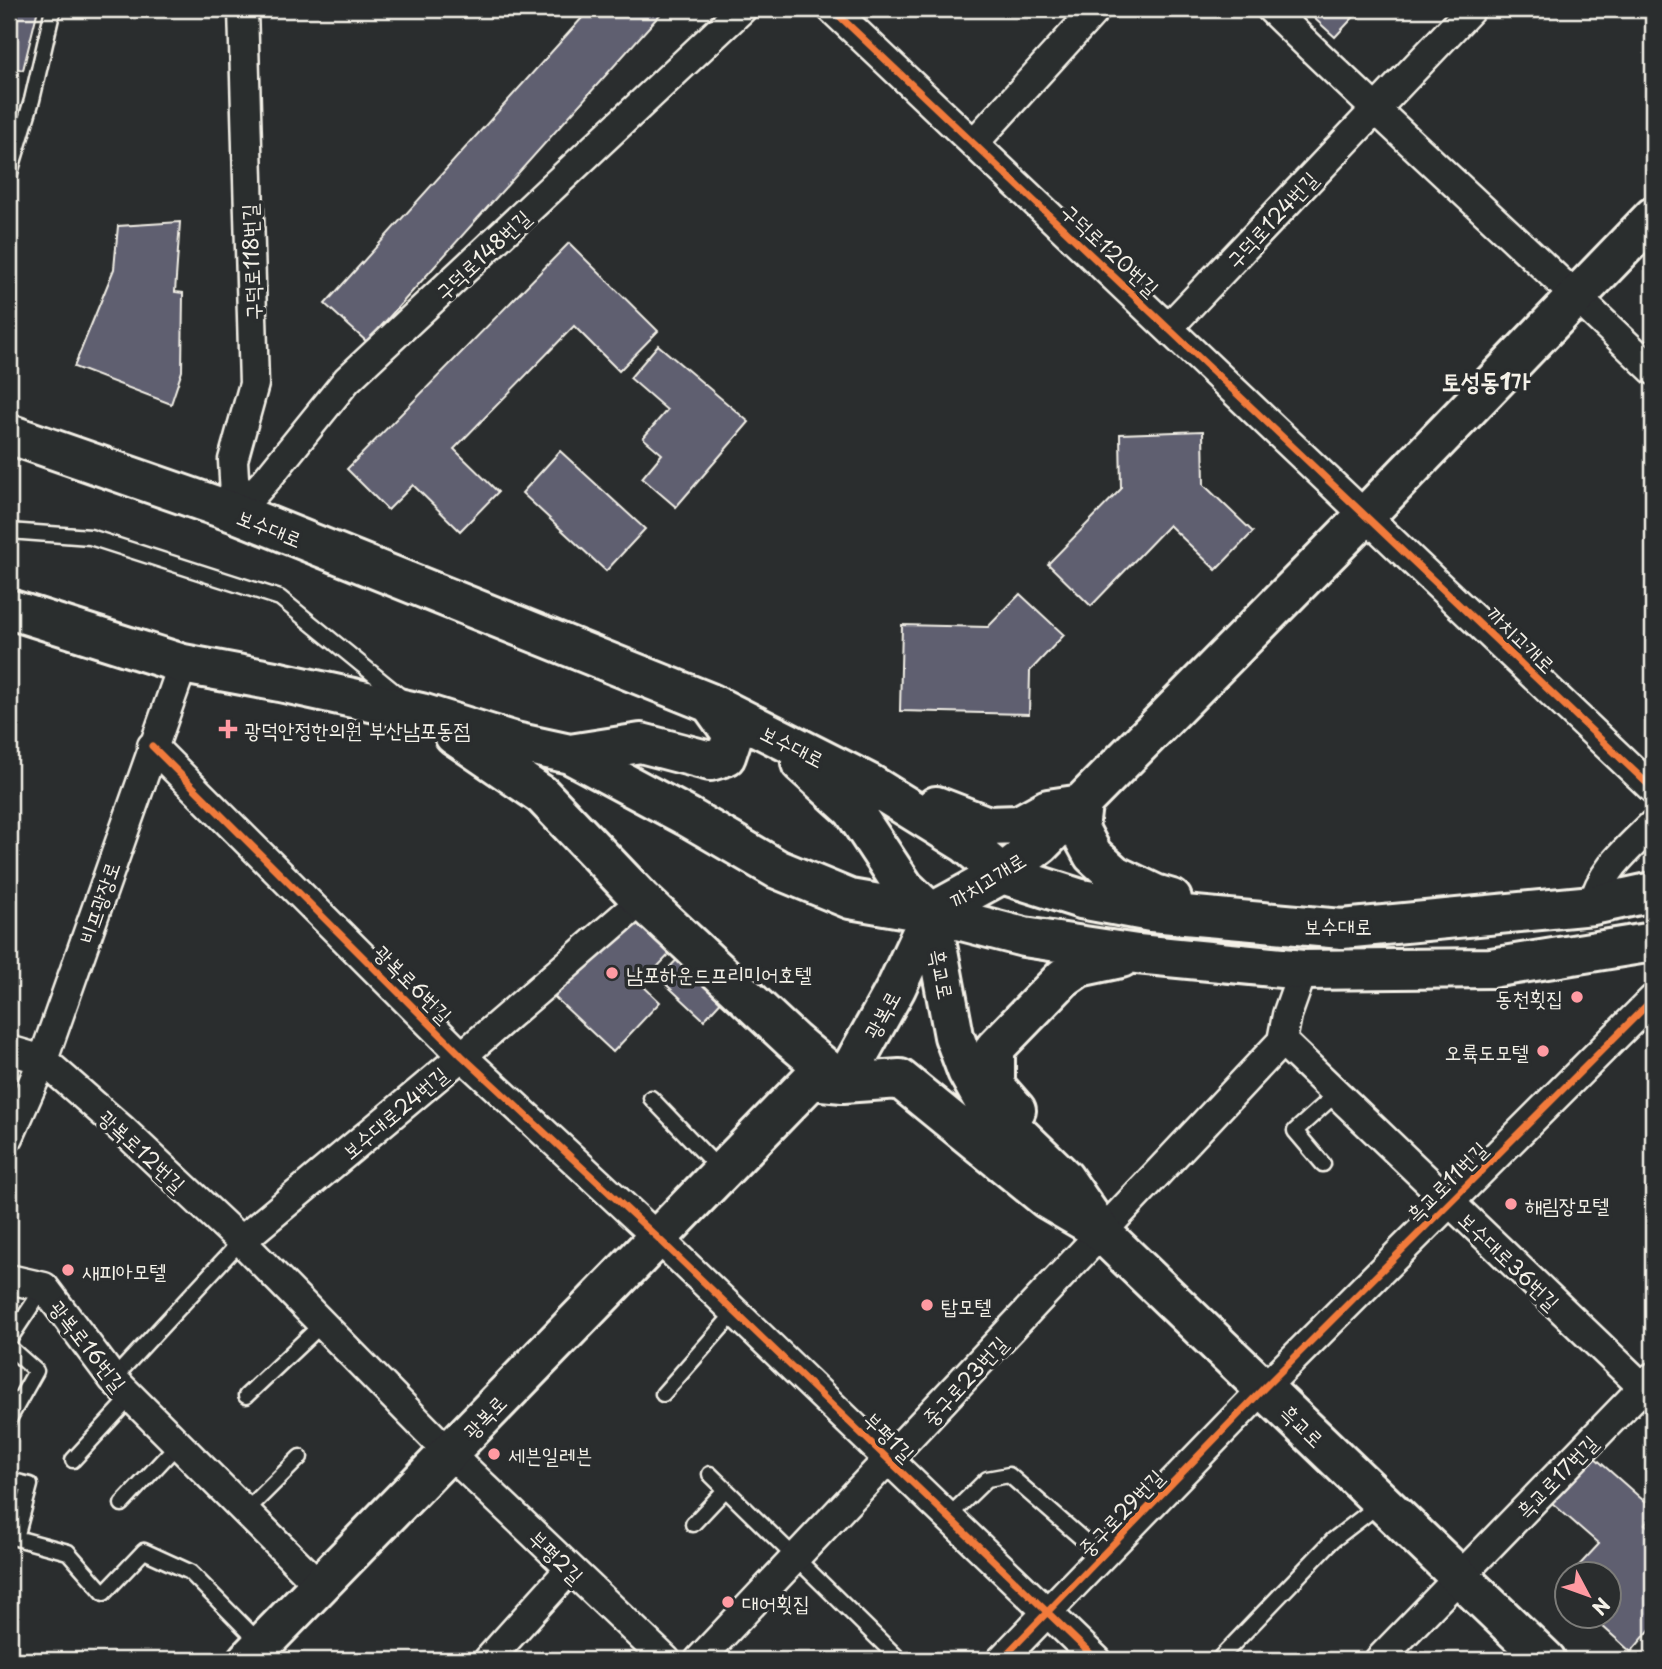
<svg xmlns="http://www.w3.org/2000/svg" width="1662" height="1669" viewBox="0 0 1662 1669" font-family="'Playpen Sans','Poor Story',sans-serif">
<rect width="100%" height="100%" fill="#2a2d2e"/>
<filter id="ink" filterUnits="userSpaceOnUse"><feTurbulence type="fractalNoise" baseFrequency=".0143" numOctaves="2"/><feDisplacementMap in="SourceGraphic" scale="14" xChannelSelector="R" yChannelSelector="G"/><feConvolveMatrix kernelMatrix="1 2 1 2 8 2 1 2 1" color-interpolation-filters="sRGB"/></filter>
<g filter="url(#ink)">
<path fill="#5e5e70" stroke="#f4f1e8" stroke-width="2" d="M9 9H38L23 70 9 67Z
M590 9H665L367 342 325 304Z
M1304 9H1361L1335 37Z
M180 222 175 292 183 293 182 371 171 404 74 367 114 269 118 226Z
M569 243 658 331 619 371 574 326 454 449 498 492 460 531 413 485 388 510 347 469Z
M658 345 749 422 676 507 642 478 662 454 643 438 667 410 630 378Z
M1203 431 1204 485 1253 532 1216 570 1169 525 1091 606 1048 564 1121 489 1120 434Z
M560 451 645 529 606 571 522 493Z
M1020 594 1064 635 1030 671 1029 714 900 711 902 625 988 627Z
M635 898 681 942 641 984 660 1002 613 1052 547 990Z
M694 942 738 983 704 1020 659 978Z
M1593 1456 1653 1509V1515L1645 1524 1653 1531V1626L1631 1652 1591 1616H1610V1574H1571L1599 1544 1552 1503Z
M1568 1579V1596L1559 1588Z"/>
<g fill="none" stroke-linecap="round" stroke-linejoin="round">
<g stroke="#f4f1e8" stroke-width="19">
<path id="lane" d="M9 176 32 100 53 9
M9 531 90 537 280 598 400 696
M651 1098 720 1170
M1323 1164 1295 1131 1337 1093
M9 1340 44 1287
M9 1347 36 1371 9 1419
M113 1379 241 1241
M663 1394 735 1312
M246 1396 321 1325
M73 1460 131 1397
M710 1474 900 1660
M9 1480 30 1485 16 1538 68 1552 104 1593 144 1551 190 1572 261 1644
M122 1504 178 1444
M245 1512 300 1457
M948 1517 987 1479 1009 1475 1102 1556
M693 1524 725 1490
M1218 1660 1333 1540 1381 1503"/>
</g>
<g stroke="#f4f1e8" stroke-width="33">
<path id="street" d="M832 9 1653 789
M1271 9C1396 132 1527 248 1653 370
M974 143 1096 9
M1168 328 1471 9
M236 513 267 479 347 380 742 9
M236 513 233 460 254 384 243 9
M152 746 462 1056 658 1238 1097 1660
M1593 905C1600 871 1629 848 1653 824
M1282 1041 1653 1397
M1282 1041 1287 1015 1303 970
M9 1050 43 1060 123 1130 241 1241 448 1452 666 1660
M9 1137 43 1060 183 664
M241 1241 462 1056 642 900
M9 1279 44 1287 113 1379 319 1585
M488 1660 570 1569
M699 1660 1282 1041
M1001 1660 1264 1388 1653 999
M1379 1660 1653 1377"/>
</g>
<g stroke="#f4f1e8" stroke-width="44">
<path id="secondary" d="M9 434 236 513 710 703 870 784 965 843 1002 874 1081 899 1151 912 1342 929 1593 905 1653 892
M9 609 183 664 280 682 421 713 515 742 570 754 688 817 777 869 850 899 931 913 1024 937 1137 954 1303 970 1491 968 1653 942
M454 735 542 795 642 900 793 1041 843 1083
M570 754 641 743 710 761 726 756 733 735 710 703
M801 763 853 810 904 887 931 913 954 1036 967 1071 983 1100 1064 1178 1102 1233 1546 1660
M936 806 988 826 1019 825 1048 809 1082 804 1079 829 1093 855 1115 875 1155 894 1172 899
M931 913 1002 874 1041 844 1366 515 1653 217
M843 1083 896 988 931 913
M1016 1110 995 1086V1048L1063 978 1079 967 1121 958
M247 1660 811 1080 843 1083 900 1079 1047 1199 1088 1223"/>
</g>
<use href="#lane" stroke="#2a2d2e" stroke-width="14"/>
<use href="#street" stroke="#2a2d2e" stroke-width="28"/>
<use href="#secondary" stroke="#2a2d2e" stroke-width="38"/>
<g stroke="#2a2d2e" stroke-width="11">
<path id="cycleway" d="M832 9 1653 789
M152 746 462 1056 658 1238 1097 1660
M1001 1660 1264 1388 1653 999"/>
</g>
<use href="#cycleway" stroke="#f17a3a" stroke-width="7"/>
</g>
</g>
<g fill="#ff9aa2" stroke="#2a2d2e" stroke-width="2.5">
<path d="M224.5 718.5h7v7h7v7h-7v7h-7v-7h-7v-7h7z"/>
<circle cx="612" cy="973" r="7"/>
<circle cx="1577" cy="997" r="7"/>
<circle cx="1543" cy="1051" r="7"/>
<circle cx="1511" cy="1204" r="7"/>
<circle cx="68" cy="1270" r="7"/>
<circle cx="927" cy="1305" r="7"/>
<circle cx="494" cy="1454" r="7"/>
<circle cx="728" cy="1602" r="7"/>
</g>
<g text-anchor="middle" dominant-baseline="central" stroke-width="7" stroke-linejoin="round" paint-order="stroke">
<g font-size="21" fill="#f4f1e8" stroke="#2a2d2e">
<text transform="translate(1271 219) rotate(-47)">구덕로124번길</text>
<text transform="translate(1111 249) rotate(43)">구덕로120번길</text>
<text transform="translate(482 254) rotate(-43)">구덕로148번길</text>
<text transform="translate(250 262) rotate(-92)">구덕로118번길</text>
<text transform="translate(270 527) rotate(22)">보수대로</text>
<text transform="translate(1522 639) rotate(44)">까치고개로</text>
<text transform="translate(793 745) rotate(27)">보수대로</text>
<text transform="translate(987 879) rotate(-32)">까치고개로</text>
<text transform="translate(98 902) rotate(-71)">비프광장로</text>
<text x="1338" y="925">보수대로</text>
<text transform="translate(943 974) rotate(79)">흑교로</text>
<text transform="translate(414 983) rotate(45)">광복로6번길</text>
<text transform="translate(881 1014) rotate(-61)">광복로</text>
<text transform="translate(394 1112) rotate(-40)">보수대로24번길</text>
<text transform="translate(143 1150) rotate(43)">광복로12번길</text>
<text transform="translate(1446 1181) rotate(-45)">흑교로11번길</text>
<text transform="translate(1510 1260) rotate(44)">보수대로36번길</text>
<text transform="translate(89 1345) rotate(52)">광복로16번길</text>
<text transform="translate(964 1380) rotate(-47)">중구로23번길</text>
<text transform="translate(484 1416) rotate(-46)">광복로</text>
<text transform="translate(1303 1425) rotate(44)">흑교로</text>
<text transform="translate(890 1436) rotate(44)">부평1길</text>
<text transform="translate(1556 1476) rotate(-46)">흑교로17번길</text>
<text transform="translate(1120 1512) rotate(-46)">중구로29번길</text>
<text transform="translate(557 1556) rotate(44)">부평2길</text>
</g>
<g font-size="21" fill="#f4f1e8" stroke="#2a2d2e" text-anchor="start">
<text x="244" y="729">광덕안정한의원 부산남포동점</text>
<text x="626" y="973">남포하운드프리미어호텔</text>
<text x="1563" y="997" text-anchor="end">동천횟집</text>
<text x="1529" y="1051" text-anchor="end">오륙도모텔</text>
<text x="1525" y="1204">해림장모텔</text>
<text x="82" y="1270">새피아모텔</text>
<text x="941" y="1305">탑모텔</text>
<text x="508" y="1454">세븐일레븐</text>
<text x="742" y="1602">대어횟집</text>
</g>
<g font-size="24" font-weight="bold" fill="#f4f1e8" stroke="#2a2d2e">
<text x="1486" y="380">토성동1가</text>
</g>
</g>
<rect width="1662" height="1669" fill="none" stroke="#2a2d2e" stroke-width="35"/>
<rect x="18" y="18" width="1627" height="1634" fill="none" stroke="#f4f1e8" stroke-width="2.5" filter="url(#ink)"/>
<g transform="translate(1588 1595) rotate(131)"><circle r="33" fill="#2a2d2e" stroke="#7b7b78" stroke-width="2"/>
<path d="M0-5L12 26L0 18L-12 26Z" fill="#ff9aa2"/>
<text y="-10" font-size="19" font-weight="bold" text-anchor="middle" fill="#f4f1e8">N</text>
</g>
</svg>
